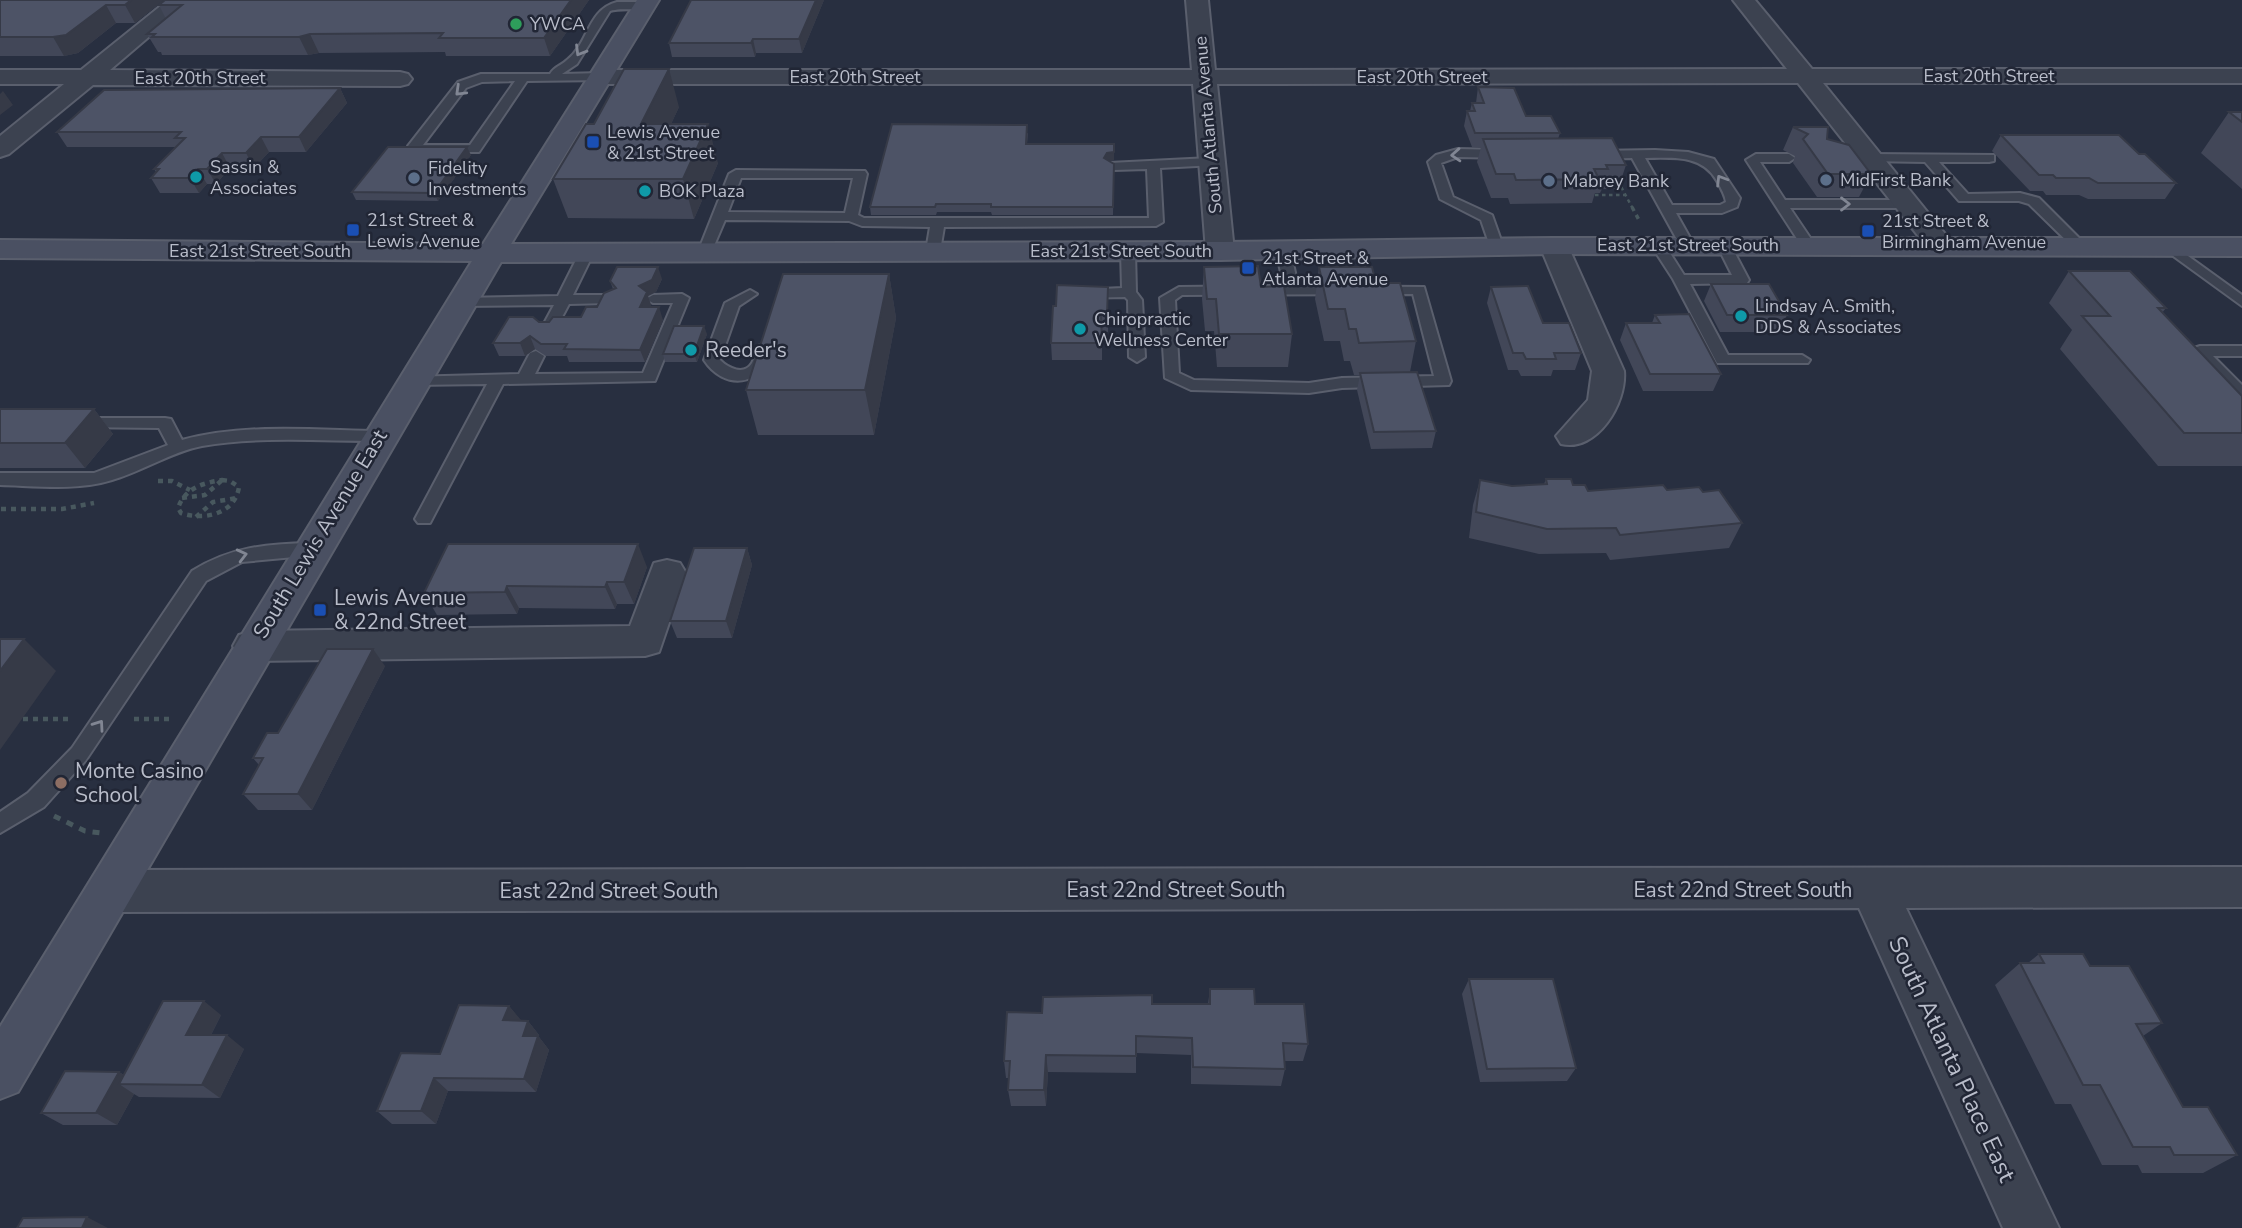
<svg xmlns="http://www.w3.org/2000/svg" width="2242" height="1228" viewBox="0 0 2242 1228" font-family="'Nunito Sans',sans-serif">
<rect width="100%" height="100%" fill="#282f40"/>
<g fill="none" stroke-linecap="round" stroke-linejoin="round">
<g stroke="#5a5f6d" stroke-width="4">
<path id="service" d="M617 2H645L650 5C640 12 623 7 610 11L577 64 562 74 602 73 608 77 606 80 527 81 479 152H408V146L458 82 481 74H550C555 66 561 66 567 60 589 43 587 10 617 2ZM515 81 470 145H423L466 88 482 82Z
M1458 149 1505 150 1511 154 1505 158 1458 157 1441 163 1453 197 1492 215 1503 246 1501 249H1491L1481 220 1440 199 1428 162 1436 155Z
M1655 150 1688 152 1714 159 1740 198 1737 207 1722 213H1676L1694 245 1692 248 1687 249 1680 245 1632 158 1595 159 1589 155 1595 151ZM1645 158C1672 158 1702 154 1717 181 1721 188 1725 195 1726 202L1720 205H1672Z
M1756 154H1789L1795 158 1789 162H1760L1785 200H1908L1915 204 1908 208H1790L1815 245 1808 249 1803 248 1746 160Z
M1870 154 1994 155V161L1989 162H1939L1968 194 2020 193 2039 198 2088 247 2081 251 2076 250 2029 204 2019 201H1959L1925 162 1865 161V155Z
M1210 158 1215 159V165L1160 168 1163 222 1156 226 944 227 940 251 933 255 926 251 930 227 862 226 849 221 725 220 710 255 705 256 698 252 729 174 736 170 865 171 867 174 858 215 864 218H1149L1147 169 1114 170 1107 166 1109 163ZM741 178H853L845 213 728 212Z
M1658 241 1663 242 1684 275H1732L1717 245 1724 241 1729 242 1749 280 1747 283 1690 284 1728 355H1802L1810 360 1808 363H1717L1673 279 1651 245Z
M2170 243 2242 295V306L2165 250V244Z
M1283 246 1290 250 1298 286 1424 287 1451 381 1449 385 1342 388 1309 393 1191 390 1165 378 1160 298 1179 287 1284 286 1276 250ZM1413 294 1434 376 1342 378 1309 383 1194 380 1179 373 1175 300 1182 295Z
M1128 247 1135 251 1136 292 1142 300 1145 357 1137 362 1129 357 1128 300 1125 297 1081 298 1074 294 1081 290 1122 288 1121 251Z
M587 248 594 252 573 295H611L618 299 611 303 569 304 554 332H544L541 329 554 305 461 306 454 302 461 298 558 296 580 252Z
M750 290 757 294 739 306 720 360C728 368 744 376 752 363 755 358 756 351 758 346L764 344 772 349C763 387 724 391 704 360L725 303Z
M682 294 689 298 655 381 503 384 430 523H418L415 519 487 384 413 385 407 383 405 380 407 377 519 374 530 353 536 351 544 356 535 374 643 373 673 303H653L646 299 653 295Z
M2200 346H2242V356H2213L2242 385V399L2236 398 2194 354 2192 351 2194 348Z
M81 418H165L171 419 182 440C245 423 314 430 379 431L387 436 379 441C320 441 260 436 202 446 171 452 143 471 112 480 76 491 37 486 0 485V473H94L168 445 159 428 75 427 73 423 75 419Z
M310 543 316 545 319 550 316 555 242 562 206 581 86 760 44 807 0 833V812L28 793 72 748 192 571C230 547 266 544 310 543Z"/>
</g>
<g stroke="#5a5f6d" stroke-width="4">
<path id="minor" d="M168 0H192L110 70 400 72 408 74 412 79 408 84 400 86 93 85 9 154 0 157V136L64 84H0V70H81Z
M1186 0H1208L1215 70 1787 69 1733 0H1755L1812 69H2242V83H1823L1954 245 1950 251 1940 253 1930 251 1798 83 1217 84 1234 251 1230 257 1220 260 1210 257 1206 251 1193 84H602L594 82 590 77 594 72 602 70H1192Z
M1554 238 1564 240 1568 246 1624 371C1627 403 1597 453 1561 444L1556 436 1588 400 1592 371 1540 246 1544 240Z
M667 560 680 563 686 573 659 652 645 656 253 661 239 657 233 646 239 635 253 631 630 626 654 563Z
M2242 867V907L1906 908 2059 1228H2003L1859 908 110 912 94 906 87 891 94 876 110 870Z"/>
</g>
<g stroke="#5a5f6d" stroke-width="4">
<path id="secondary" d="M637 0H659L511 244 1220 242 1554 238H2242V256L1554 254 1220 260 501 262 18 1092 0 1099V1027L472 261 0 258V240L483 244Z"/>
</g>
<path stroke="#48585e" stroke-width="2.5" stroke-dasharray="3.5 3.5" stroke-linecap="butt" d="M1618 181 1633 209
M1588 195H1626"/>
<path stroke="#48585e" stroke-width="3.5" stroke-dasharray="4.5 4.5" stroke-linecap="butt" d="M1632 207 1640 222"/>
<path stroke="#48585e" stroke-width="4.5" stroke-dasharray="5 5" stroke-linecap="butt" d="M222 480 230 481 239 487C235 514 204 521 181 513L178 508C185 488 203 483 222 480Z
M158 481H172L190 490
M182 498 205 495 221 481
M1 509H62L94 503
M196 517 213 502 237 498
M23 719H72
M134 719H170"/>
<path stroke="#48585e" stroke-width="5" stroke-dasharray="7 7" stroke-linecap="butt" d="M54 816 85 831 101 833"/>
<use href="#service" fill="#3c4250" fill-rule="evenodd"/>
<use href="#minor" fill="#3c4250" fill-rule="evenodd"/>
<use href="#secondary" fill="#4a5062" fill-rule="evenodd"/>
</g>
<path fill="#424758" d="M0 0H164L135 23H116L78 53 64 56H0Z
M589 0 550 56H446L445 52 319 53 308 55H162L161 52H158L147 34 166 19 159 5Z
M824 0 802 53H756L755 57H672L669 43Z
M1478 87 1526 116 1560 133 1558 139 1626 165 1618 189H1602L1600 193H1595L1592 203 1510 204 1508 198H1491L1477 162 1481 147H1472L1464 126 1467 111H1470L1472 103H1476Z
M340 88 347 103 306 152H269L254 168H230L216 184H207L199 193H160L151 178 156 172 154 169 176 147H67L57 132Z
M679 107 671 124 718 163 694 219 568 218 553 179 594 124Z
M2229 112H2242V189L2201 153Z
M1793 127 1827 139 1871 174 1859 197H1817L1793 163 1795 156 1783 150Z
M1028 133 1027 144H1114V160L1109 161 1114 164 1113 215H992L991 212H937L936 215H871L870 207Z
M2001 135 2139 154 2176 183 2165 199H2088L2079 195H2046L2043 191H2030L1992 151Z
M471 155 438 201 356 200 352 192Z
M1204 267 1261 287 1292 334 1288 367H1217L1214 331H1205L1202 299Z
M1319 267 1376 283 1416 341 1410 372 1436 431 1432 448 1371 449 1357 390 1360 375H1354L1350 361H1344L1340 341H1324L1315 299Z
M2069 271 2166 308 2162 313 2242 396V466H2158L2060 349 2072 330 2049 303Z
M889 274 896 318 874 435H758L746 390Z
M662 279 656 292 648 296 651 305 649 307 663 320 645 362H569L567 356H546L535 349 525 356H499L493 343 539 322H549L581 317 597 307 613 289 610 281Z
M1711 284 1787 315 1779 332H1720L1704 301Z
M1108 287V332H1102V360H1052L1051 343Z
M1491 287 1543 323 1581 353 1575 370H1553L1551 376H1521L1518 370H1508L1487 303Z
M1655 315 1721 374 1713 391H1643L1620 340 1626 323H1652Z
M707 334 697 362H665L663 354Z
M0 409H94L113 434 85 468H0Z
M1546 479 1573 485 1588 491 1667 490 1703 492 1742 523 1729 548 1610 560 1606 553 1539 554 1469 538 1473 505 1480 480 1512 486 1544 484Z
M747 548 752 565 732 638H677L670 621Z
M647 567 634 604H617L615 609 519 608 517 614 437 615 424 593Z
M385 666 312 810H258L243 794 259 765 253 758 278 733Z
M2039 954 2090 966 2162 1023 2143 1036 2183 1107 2237 1155 2203 1173H2142L2138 1165H2102L2071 1104H2055L1995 985 2020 963H2028Z
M1469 979 1576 1068 1567 1081 1480 1082 1462 994Z
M1210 989 1255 1004 1308 1044 1303 1061H1284L1285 1069 1281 1086 1191 1084V1055L1136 1053V1073L1048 1072 1046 1106H1011L1008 1090V1078H1006L1004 1061 1042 1013 1152 1004H1208Z
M509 1006 521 1021H528L539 1035V1037L549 1050 536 1092 448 1091 436 1124H392L377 1111 440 1054Z
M221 1015 211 1035 244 1049 220 1098 139 1097 134 1094 117 1125H63L41 1113 119 1072 124 1075Z"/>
<path fill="#363a47" d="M131 0H164L135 23 125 5Z
M571 0H589L550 56 544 38Z
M816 0H824L802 53 799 39Z
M106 5 116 23 78 53 64 56 53 37Z
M310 34 319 53 308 55 299 37Z
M753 39 756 53 755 57 751 43Z
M669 69 679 107 653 163 641 124Z
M340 88 347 103 306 152 299 137Z
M3 91 13 105 0 115V94Z
M708 124 718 163 694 219 683 179Z
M261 137 269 152 254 168 246 153Z
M467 147 471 155 438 201 434 193Z
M1114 152V160L1107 162 1104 158 1107 153Z
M222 153 230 168 216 184 207 169Z
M198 169 207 184 199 193 190 178Z
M658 267 662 279 656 292 648 296 651 305 644 320 640 307 639 286Z
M889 274 896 318 874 435 865 390Z
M659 307 663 320 645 362 640 350Z
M704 326 707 334 697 362 694 354Z
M530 336 535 349 525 356 520 343Z
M94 409 113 434 85 468 65 443Z
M638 544 647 567 634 604 624 582Z
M747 548 752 565 732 638 726 621Z
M607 582 617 604 615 609 605 587Z
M507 586 519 608 517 614 505 592Z
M24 639 56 671 0 750V671Z
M373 649 385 666 312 810 298 794Z
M204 1001 221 1015 204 1049 186 1035Z
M509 1006 521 1020 515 1034 503 1020Z
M528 1021 539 1035V1037L549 1050 536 1092 524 1079 523 1036Z
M227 1035 244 1049 220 1098 202 1085Z
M1046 1055 1048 1072 1046 1106 1044 1090Z
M119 1072 138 1084H119L134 1094 117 1125 96 1113Z
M434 1078 448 1091 436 1124 421 1111Z
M87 1217 108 1228H82Z"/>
<path fill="#4d5366" stroke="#363a47" stroke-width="2" d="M0 0H131L125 5H106L66 35 53 37H0Z
M165 0H571L544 38H439L443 33 310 34 299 37H152L155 34H147L182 5H159Z
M691 0H816L799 39H753L751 43H669Z
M624 69H669L641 124H708L683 179H553L586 124H594Z
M1478 87 1514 88 1526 116H1551L1560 133H1475L1467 111H1475L1472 103H1484Z
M340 88 299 137H261L246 153H222L207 169H198L190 178H151L159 169H154L185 138H175L181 132H57L104 90Z
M2229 112H2242V122Z
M892 124 1027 125 1026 144H1114V152L1107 153 1104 158 1114 164 1113 207H991V204H936L935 207H870Z
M1793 127H1828L1827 139 1849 145 1871 174H1828L1803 139 1808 134Z
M2001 135H2119L2139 154H2145L2176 183H2098L2089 178H2056L2053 175H2039Z
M1612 138 1626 165H1606L1608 169H1594L1599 179 1516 180 1514 174H1496L1483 139Z
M388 147H467L434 193 352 192Z
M1258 266 1261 287 1284 286 1292 334H1219L1216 299H1207L1204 267Z
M617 267H658L652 280 639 286 647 292 640 307H659L640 350 564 349 567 344H541L530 336 520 343H493L509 317H533L539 322H549L553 317H581L586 307H597L604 293 616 288 610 281Z
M1319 267H1372L1376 283H1400L1416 341 1359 343 1356 329H1349L1345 309H1328Z
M2069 271H2130L2166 308H2158L2242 396V433H2184L2082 316H2110Z
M783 274H889L865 390H746Z
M1711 284H1769L1787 315H1727Z
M1057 285 1108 287 1107 315H1101L1102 343H1051L1053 306H1056Z
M1528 286 1543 323H1569L1581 353H1554L1556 359H1526L1523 353H1513L1491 287Z
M1689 314 1721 374H1650L1626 323H1660L1655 315Z
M674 326H704L694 354H663Z
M1417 372 1436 431 1374 432 1360 373Z
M0 409H94L65 443H0Z
M1546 479H1571L1573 485H1585L1588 491 1663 485 1667 490 1699 487 1703 492 1719 490 1742 523 1620 535 1616 528 1547 529 1476 512 1480 480 1512 486 1547 484Z
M448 544H638L624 582H607L605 587 507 586 505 592 424 593Z
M694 548H747L726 621H670Z
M0 639H24L0 671Z
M327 649H373L298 794H243L263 758H253L267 733H278Z
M2039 954H2083L2090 966H2129L2162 1023 2136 1024 2183 1107H2208L2237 1155H2174L2170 1147H2133L2100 1085H2083L2020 963H2044Z
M1469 979H1553L1576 1068 1487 1069Z
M1210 989H1254L1255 1004H1304L1308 1044 1283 1043 1285 1069 1193 1067 1192 1038 1136 1036V1056L1046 1055 1044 1090H1008L1010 1061H1004L1007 1012 1042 1013 1043 997 1152 995V1004H1210Z
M163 1001H204L186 1035H227L202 1085 119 1084Z
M459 1005 509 1006 503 1020 528 1021 523 1036H538L524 1079 434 1078 421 1111H377L401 1053 440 1054Z
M65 1071 119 1072 96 1113H41Z
M87 1217 82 1228H17L23 1218Z"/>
<defs><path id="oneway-chevron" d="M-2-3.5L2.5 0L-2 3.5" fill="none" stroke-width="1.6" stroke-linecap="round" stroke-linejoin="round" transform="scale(1.75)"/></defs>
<g stroke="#818693">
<use href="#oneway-chevron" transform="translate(580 51) rotate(121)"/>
<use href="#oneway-chevron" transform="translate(460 91) rotate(136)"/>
<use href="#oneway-chevron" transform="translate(1456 155) rotate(176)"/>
<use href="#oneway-chevron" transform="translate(1721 180) rotate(-122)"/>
<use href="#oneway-chevron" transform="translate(1845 204)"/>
<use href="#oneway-chevron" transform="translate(242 555) rotate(-14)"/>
<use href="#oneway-chevron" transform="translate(99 725) rotate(-55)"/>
</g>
<circle fill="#2e9e5b" stroke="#212635" stroke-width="2.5" cx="516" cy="24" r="7"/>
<g fill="#1a4fb4" stroke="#212635" stroke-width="2.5">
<rect x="586" y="135" width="14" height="14" rx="3.5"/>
<rect x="346" y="223" width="14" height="14" rx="3.5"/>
<rect x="1861" y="224" width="14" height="14" rx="3.5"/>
<rect x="1241" y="261" width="14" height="14" rx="3.5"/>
<rect x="313" y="603" width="14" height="14" rx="3.5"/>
</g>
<g fill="#0f9aa8" stroke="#212635" stroke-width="2.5">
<circle cx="196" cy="177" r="7"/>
<circle cx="645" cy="191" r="7"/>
<circle cx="1741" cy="316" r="7"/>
<circle cx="1080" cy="329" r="7"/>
<circle cx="691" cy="350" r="7"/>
</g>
<g fill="#5c6f8a" stroke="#212635" stroke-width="2.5">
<circle cx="414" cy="178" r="7"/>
<circle cx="1826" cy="180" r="7"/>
<circle cx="1549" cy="181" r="7"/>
</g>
<circle fill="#8d6e63" stroke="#212635" stroke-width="2.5" cx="61" cy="783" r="7"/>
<g text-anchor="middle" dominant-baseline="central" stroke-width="5" stroke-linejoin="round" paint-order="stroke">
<g font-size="18" fill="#b9bdca" stroke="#212635" text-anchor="start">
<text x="530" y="24">YWCA</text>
<text x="607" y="132">Lewis Avenue<tspan x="607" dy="21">&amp; 21st Street</tspan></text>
<text x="210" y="167">Sassin &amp;<tspan x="210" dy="21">Associates</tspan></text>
<text x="428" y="168">Fidelity<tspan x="428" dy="21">Investments</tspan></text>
<text x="1840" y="180">MidFirst Bank</text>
<text x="1563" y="181">Mabrey Bank</text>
<text x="659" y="191">BOK Plaza</text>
<text x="367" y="220">21st Street &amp;<tspan x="367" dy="21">Lewis Avenue</tspan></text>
<text x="1882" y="221">21st Street &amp;<tspan x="1882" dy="21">Birmingham Avenue</tspan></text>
<text x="1262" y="258">21st Street &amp;<tspan x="1262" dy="21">Atlanta Avenue</tspan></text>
<text x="1755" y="306">Lindsay A. Smith,<tspan x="1755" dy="21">DDS &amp; Associates</tspan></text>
<text x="1094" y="319">Chiropractic<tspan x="1094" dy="21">Wellness Center</tspan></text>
</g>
<g font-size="18" fill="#b9bdca" stroke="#212635">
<text x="1989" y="76">East 20th Street</text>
<text x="855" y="77">East 20th Street</text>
<text x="1422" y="77">East 20th Street</text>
<text x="200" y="78">East 20th Street</text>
<text transform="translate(1208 125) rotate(-95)">South Atlanta Avenue</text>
<text x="1688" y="245">East 21st Street South</text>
<text x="260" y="251">East 21st Street South</text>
<text x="1121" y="251">East 21st Street South</text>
</g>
<g font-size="21" fill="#b9bdca" stroke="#212635" text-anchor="start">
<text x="705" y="350">Reeder's</text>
<text x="334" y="598">Lewis Avenue<tspan x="334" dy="24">&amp; 22nd Street</tspan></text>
<text x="75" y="771">Monte Casino<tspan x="75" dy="24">School</tspan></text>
</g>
<g font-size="21" fill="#b9bdca" stroke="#212635">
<text transform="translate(320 534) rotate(-59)">South Lewis Avenue East</text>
<text x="1176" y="890">East 22nd Street South</text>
<text x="1743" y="890">East 22nd Street South</text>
<text x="609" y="891">East 22nd Street South</text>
</g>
<g font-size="24" fill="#b9bdca" stroke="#212635">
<text transform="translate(1952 1059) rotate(65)">South Atlanta Place East</text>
</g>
</g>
</svg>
